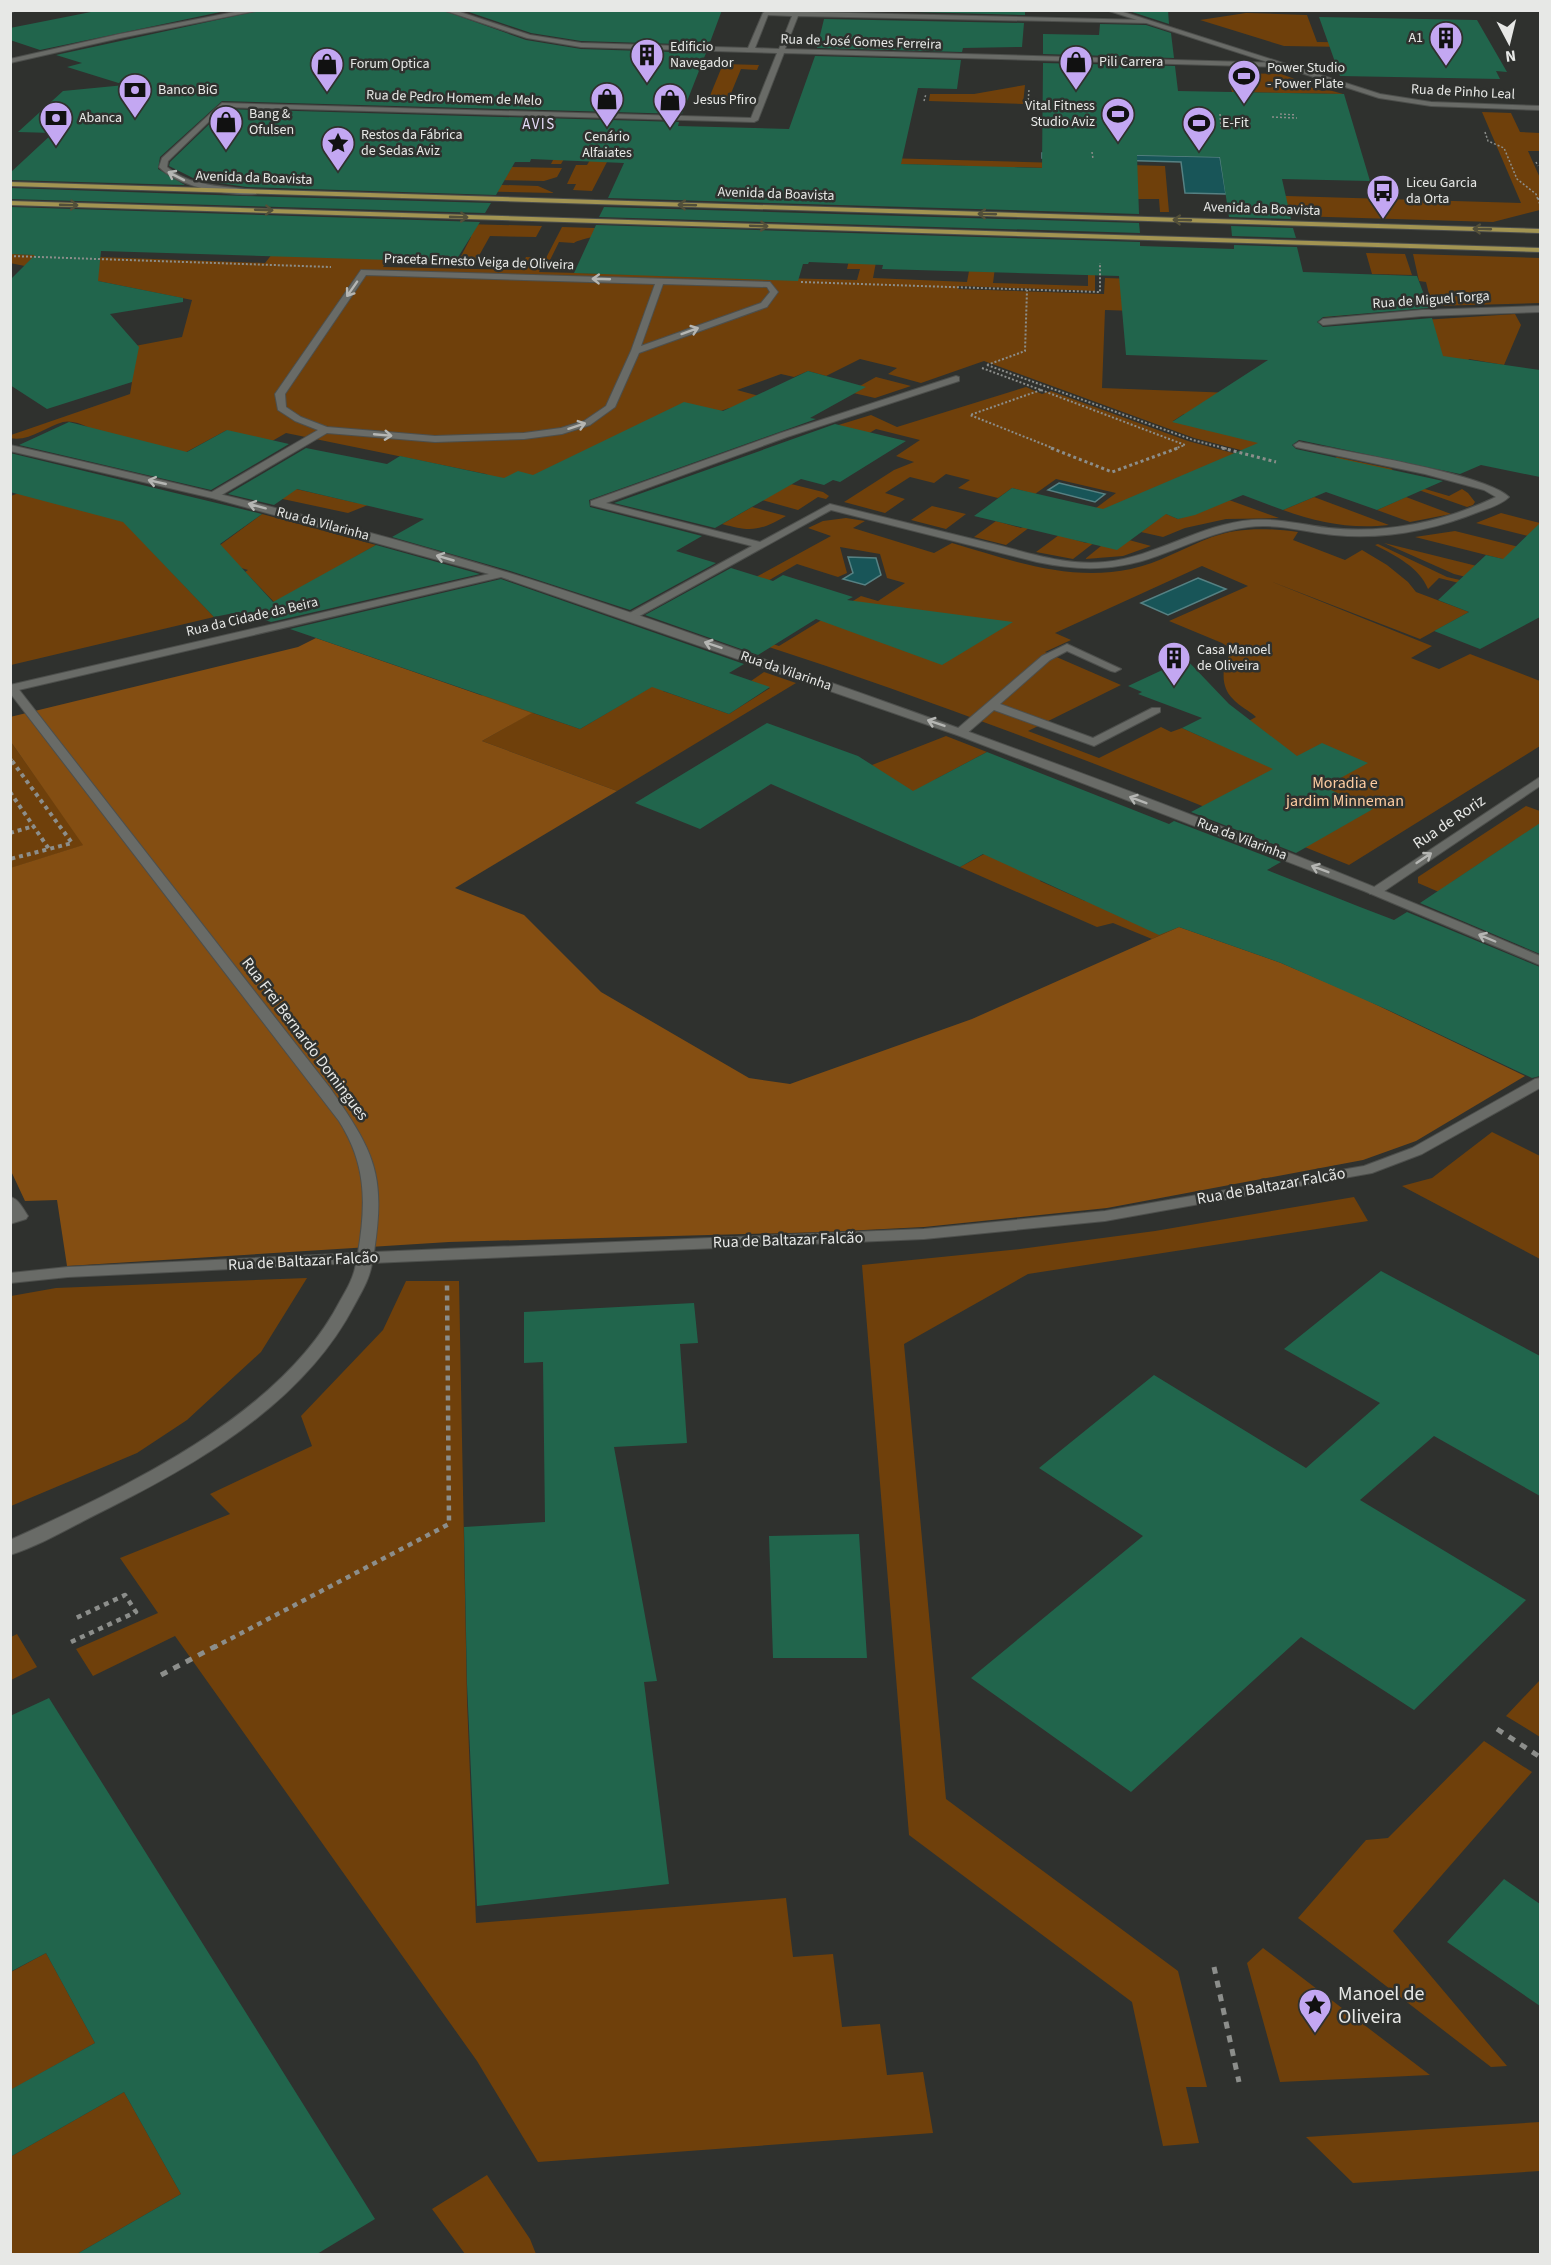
<svg xmlns="http://www.w3.org/2000/svg" width="1551" height="2265" viewBox="0 0 1551 2265" font-family="'Source Sans 3',sans-serif">
<rect width="100%" height="100%" fill="#2f312e"/>
<path fill="#6f400b" fill-rule="evenodd" d="M1246 13 1307 15 1317 42 1470 44 1473 49 1284 46 1200 20Z
M723 64 759 65 757 70 741 69 727 103H707Z
M1227 73 1281 74 1306 83 1301 84 1322 91 1329 90 1343 94 1232 92Z
M1025 85 1023 104 929 101 930 94H974Z
M1482 112 1511 113 1520 132 1540 133V151H1528L1540 178V210L1493 222 1260 215 1257 195 1521 203Z
M571 124 814 156 1165 166 1169 212H1160L1159 199H1138L1137 178 1048 168 1015 167 1014 173 968 166 831 162 815 172 564 159 561 164H551Z
M590 160H608L592 191 573 190 576 184H567L576 165H587Z
M512 167 562 168 557 177 544 181 438 179 508 173Z
M436 183 538 186 554 193 426 190Z
M300 219 412 223 383 267 519 270 526 257 546 258 562 227 628 229C618 232 578 239 574 243L559 242 547 266H542L539 272 857 280 860 269H847L852 247 880 241 873 278 967 282 974 244H998L993 283 1088 286V247L1095 244V291L959 286 958 289 1104 294 1105 278 1226 282 1384 311 1323 317 1321 311 1230 314 1105 310 1102 388 1334 397 1423 320 1515 314 1521 325 1504 365 1469 359 1463 368 1527 415 1540 416V448L1520 443 1207 420 1184 414 1173 421 1266 444 1252 453 1194 438 984 361 921 383 888 374 897 368 860 359 826 376 808 371 794 377 781 374 737 390 759 396 736 409 729 408 541 477 498 482 486 474 286 433 215 474 227 430 153 470C135 457 85 416 63 422 45 427 29 442 10 438L11 435 130 394 132 382 93 354 182 337 192 300 98 281 11 295 69 275 10 263 11 248 17 254 265 263Z
M427 223 542 226 536 237 490 236 476 261 458 262 471 237Z
M1366 253 1405 254 1412 275 1372 274Z
M1413 254 1540 258V303L1432 306 1426 282 1419 281Z
M876 377 911 386 875 398 849 392Z
M1026 387 1042 394 1051 391 1188 441 1311 474 1337 457 1393 469 1381 476 1449 496 1462 489 1468 493 1475 502 1473 505 1467 507 1379 476 1136 501 1178 519 1229 500 1279 518 1226 519 1185 528 1163 537 1141 532 1156 521 1084 517 1116 493 1056 479 1035 494 1012 488 998 498 958 488 970 480 946 474 934 483 910 477 885 493 905 499 885 513 844 502 894 470 914 462 896 456 920 440 876 429 851 444 806 435 871 415 897 427Z
M72 472 165 532 143 542 214 617 11 665V496Z
M791 484 823 492 829 496 826 499 818 497 798 510 762 500Z
M283 486 357 503 374 494 388 497 348 513 264 495Z
M1314 497 1389 525C1350 529 1320 523 1283 510Z
M1406 497 1451 514 1410 522 1377 510Z
M932 506 966 514 946 529 911 520Z
M752 507 786 516C760 531 751 532 722 524Z
M1501 513 1540 523V539L1476 523Z
M262 514 376 545 275 603 245 572 248 570 204 557Z
M846 518 865 521 853 528 934 553 952 543C1010 560 1069 582 1131 569 1159 563 1185 547 1212 537 1239 527 1269 528 1298 532L1293 540 1345 560 1362 550 1387 565 1408 582 1416 592 1469 612 1420 639 1265 579 1432 646 1411 658 1439 669 1470 654 1540 681V746L1349 865C1142 781 932 698 719 631L722 628 779 646 861 596 878 601 905 583 887 578 880 554 840 547 847 573 838 577 797 564 695 623 756 577 831 536 808 528 823 521ZM1202 566 1248 586 1169 621 1222 643 1233 650C1222 663 1219 686 1233 699 1239 706 1250 711 1256 717L1211 741 1182 728 1171 732 1161 727 1099 758 1028 731 1121 685 1045 652 1071 640 1055 633Z
M996 521 1021 528 1025 526 1030 527 1006 545 974 537Z
M1455 531 1539 552 1526 565 1415 537Z
M1059 535 1086 543 1095 542 1073 559 1036 552Z
M1129 540 1151 546 1123 556 1085 559 1101 546V544Z
M1384 543 1489 569 1478 580 1454 574Z
M1378 544 1447 577 1473 583 1471 586 1439 578 1428 589C1420 568 1395 555 1375 545Z
M710 652 663 691 729 714 770 688 751 681 764 672 796 683 617 791 482 741 531 713 481 696 516 675 533 713 580 729Z
M946 736 987 752 936 779 889 835 872 765Z
M11 742 84 845 11 868Z
M1526 806 1540 811V850L1515 840 1452 882 1488 913 1418 883V877Z
M1064 811 1040 881 1085 901 1112 885 1194 920 1152 939 1113 923 1097 927 960 867Z
M1492 1132 1540 1156V1259L1402 1186 1432 1178Z
M1354 1197 1368 1221 1028 1274 904 1344 946 1799 1178 1971 1207 2087H1186L1199 2143 1163 2146 1132 2002 909 1835 862 1265 1020 1249 1155 1231Z
M307 1278 261 1352 187 1420 137 1453 11 1506V1296L56 1288Z
M406 1281H459L467 1700 476 1923 786 1898 793 1957 833 1954 842 2027 880 2024 887 2075 923 2072 933 2133 538 2162 477 2061 175 1636 93 1676 76 1649 158 1613 120 1558 230 1514 210 1494 312 1446 301 1416 383 1330Z
M17 1634 37 1667 11 1680V1637Z
M1540 1680V1737L1506 1716Z
M1484 1741 1532 1772 1393 1931 1507 2066 1491 2067 1298 1918 1366 1840 1388 1838Z
M1263 1948 1430 2075 1280 2082 1247 1963Z
M46 1953 95 2043 11 2090V1972Z
M124 2092 181 2194 77 2254H11L10 2157Z
M1540 2122V2171L1353 2183 1306 2137Z
M487 2175 530 2239 536 2254H465L432 2209Z"/>
<path fill="#844e12" d="M316 638 532 713 482 741 617 791 455 888 524 915 601 992 749 1078 790 1084 972 1019 1179 927 1281 963 1356 995 1525 1076 1416 1141 1363 1160 1107 1208 924 1227 824 1232 449 1242 67 1266 57 1200 25 1201 11 1171 10 868 83 845 11 742 10 717 298 647Z"/>
<path fill="#185558" stroke="#568183" stroke-width="1.5" d="M1042 153 1220 157 1226 194 1185 193 1181 162 1042 158Z
M1059 483 1105 494 1095 502 1048 490Z
M848 557 876 558 881 575 865 585 843 579 853 573Z
M1198 578 1226 589 1168 615 1141 603Z"/>
<path fill="#21654c" d="M101 10H230L40 50 10 40V28Z
M263 10H441L526 40 581 49 706 53 682 114 222 101 160 157 158 169 185 185 10 180V173L53 133 18 132 63 91 125 85 67 67 82 63 56 55Z
M463 10H722L709 45 581 41 531 33Z
M840 10H1025V15Z
M1126 10H1168L1169 24Z
M1319 17 1477 20 1507 72 1496 71 1500 79 1340 76Z
M824 19 1024 23 1022 47 963 48 962 52 817 48Z
M1100 24 1146 25 1171 33 1174 58 1043 54V34L1099 35Z
M815 56 961 60 957 89 918 88 901 164 1042 168 1043 63 1175 66 1178 91 1344 94 1370 181 1282 179 1291 219 1229 217 1220 157 1137 155 1139 214 608 198 624 163 531 159 530 162H515L496 195 247 187 197 180 169 166 170 162 225 109 679 122 678 126 789 129Z
M10 188 245 196 491 203 485 213 10 199Z
M10 207 480 222 455 262 101 251 98 281 183 298V302L110 314 139 347 132 382 47 409 10 385V280L35 255 10 254Z
M604 207 1139 223 1140 233 599 217Z
M596 225 1140 242V246L1234 249V245L1297 247 1303 272 1417 276 1429 308 1323 317 1317 322 1323 327 1432 318 1443 356 1540 370V477L1481 465 1460 474 1299 440 1292 445 1296 449 1443 481 1377 510 1326 492 1283 510 1243 495 1195 515 1178 519 1166 514 1117 550 974 516 1012 488 1103 509 1258 443 1172 422 1268 360 1126 355 1119 276 882 269 883 265 809 262 808 264H803L798 281 574 273Z
M1231 226 1293 228 1296 238 1232 236Z
M808 371 866 387 810 418 816 419 589 500 590 507 702 536 676 551 716 563 630 610 507 570 392 537 424 519 297 489 274 505 228 494 306 448 387 464 400 456 504 478 518 471 533 475 684 402 723 411Z
M69 422 187 452 227 430 289 444 211 490 19 445Z
M835 424 906 441 840 482 833 480 824 485 801 479 715 528 614 503Z
M10 453 262 514 220 544 273 602 376 545 480 574 271 622 239 612 214 617 123 522 10 492Z
M1540 523V617L1480 649 1434 631 1469 612 1438 600 1486 555 1503 559Z
M731 568 773 581 783 575 853 597 847 600 1013 622 942 665 816 619 758 655 645 615Z
M501 579 744 664 729 673 770 687 729 714 652 687 580 729 290 629Z
M1186 659 1229 704 1297 756 1322 743 1368 763 1324 787 1373 809 1296 853 1191 812 1273 769 1182 728 1202 718 1138 694 1142 692 1128 686Z
M767 723 858 756 913 791 987 752 1169 824 1174 821 1281 862 1267 870 1360 907 1394 920 1407 912 1540 967V1076L1532 1078 1388 1010 1281 963 1179 927 1159 935 983 854 960 867 771 784 700 829 635 803Z
M1540 823V954L1420 903Z
M1381 1271 1540 1356V1496L1434 1436 1360 1500 1526 1600 1414 1710 1301 1637 1131 1792 971 1678 1143 1536 1039 1468 1154 1375 1306 1468 1380 1403 1284 1349Z
M694 1303 698 1343 680 1344 687 1443 614 1447 657 1681 644 1682 669 1884 477 1906 467 1684 464 1527 545 1522 543 1362 524 1363V1312Z
M859 1534 867 1658H773L769 1536Z
M49 1698 375 2219 317 2254H77L181 2194 124 2092 10 2157V2090L95 2043 46 1953 10 1972V1716Z
M1504 1879 1540 1904V2006L1447 1942Z"/>
<g fill="none" stroke-linecap="round" stroke-linejoin="round">
<g stroke="#4d4f4c" stroke-width="2">
<path id="service" d="M1067 644 1121 669 1115 672 1111 671 1067 651 1050 660 1000 704 1093 738 1152 708H1160V712L1094 746 994 710 965 735H957V729L1042 656Z
M10 1197C19 1199 23 1209 28 1216L26 1219 10 1224Z"/>
</g>
<g stroke="#4d4f4c" stroke-width="2">
<path id="minor" d="M10 10H16L10 13Z
M443 10H454L530 35 581 43 748 48 763 13 766 11 1147 20 1149 23 798 16 785 49 1279 63 1282 65 1279 67 784 53 758 120 754 122 224 107 168 161 167 167C190 187 224 186 253 190H256V194C229 196 178 187 159 167L162 158 222 103 751 118 777 53 581 47 527 38ZM768 15 792 16 779 49 755 48Z
M361 270 770 282 778 292 767 307 639 353 615 407 590 425 562 434 524 439 435 442 327 433 218 497H210V493L318 430 295 421 278 410 275 394ZM366 275 655 284 631 351 606 406 584 421 561 428 524 433 435 436 327 427 301 417 286 407 285 394ZM663 284 767 287 770 292 761 303 641 346Z
M1540 306V312L1422 316 1323 325 1319 322 1323 319 1422 310Z
M956 376 959 377V381L787 437 606 503 760 542 830 504C883 517 936 530 989 543 1027 552 1065 566 1105 562 1156 557 1200 524 1252 520 1278 518 1304 525 1329 528 1388 534 1443 522 1496 497L1484 490 1425 474 1296 447 1294 445 1299 442C1340 451 1484 473 1509 497 1502 504 1490 508 1481 511 1434 530 1385 540 1334 535 1305 532 1277 523 1248 527 1216 531 1188 545 1157 556 1117 571 1079 571 1037 562L831 510 634 619H626V615L752 546 591 505V501L781 433Z
M10 686 17 687 330 1088C374 1152 386 1173 374 1252L924 1229 1105 1211 1364 1166 1412 1148 1535 1079 1540 1078V1088L1422 1154 1372 1173 1105 1221 924 1239 372 1263C370 1278 362 1291 355 1304 302 1407 189 1469 89 1518 64 1531 38 1546 10 1555V1540C124 1488 281 1416 340 1301 347 1289 354 1277 356 1263L68 1277 10 1283V1273L68 1267 358 1253C366 1204 367 1165 339 1121L10 693Z
M1540 777V786L1380 894H1370L1368 891Z"/>
</g>
<g stroke="#4d4f4c" stroke-width="2">
<path id="tertiary" d="M245 10H261L120 38 10 63V59L120 34Z
M1106 10H1117L1380 94 1431 102 1540 106V110L1431 106 1379 98Z
M10 445C177 483 343 522 506 572 607 603 706 639 806 674 1053 760 1299 853 1540 956V965L1364 891 957 735 501 577 10 692V685L489 574 212 498 10 451Z"/>
</g>
<g stroke="#4d4f4c" stroke-width="2">
<path id="primary" d="M10 182 1540 229V233L10 186Z
M10 201 1540 248V252L10 205Z"/>
</g>
<path stroke="#8c8e8b" stroke-width="1.5" stroke-dasharray="2 2" stroke-linecap="butt" d="M924 101 926 94
M1028 104 1029 89
M1042 108 1069 109
M1090 109V112
M1220 114 1221 127
M1280 114 1296 115
M1272 117 1297 118
M1485 132 1488 141 1504 148 1517 179 1536 194 1538 200
M1092 152 1093 159
M1536 162 1538 166"/>
<path stroke="#8c8e8b" stroke-width="2" stroke-dasharray="2 2" stroke-linecap="butt" d="M1538 198 1540 204
M10 256 331 267
M801 282 1100 292V263
M987 365 1193 440 1228 449
M987 365 1025 351 1027 290
M982 368 1041 390
M1041 390 1185 445 1174 449
M1041 390 970 415 1055 449"/>
<path stroke="#8c8e8b" stroke-width="3" stroke-dasharray="3 3" stroke-linecap="butt" d="M1051 448 1112 472 1178 448
M1222 448 1276 462
M10 758 13 762"/>
<path stroke="#8c8e8b" stroke-width="4" stroke-dasharray="4 4" stroke-linecap="butt" d="M12 761 72 843 49 849
M10 792 49 849 10 859
M10 833 34 826"/>
<path stroke="#8c8e8b" stroke-width="4.5" stroke-dasharray="5 5" stroke-linecap="butt" d="M71 1642 136 1612 125 1595 76 1618
M213 1648 449 1524 447 1284"/>
<path stroke="#8c8e8b" stroke-width="5" stroke-dasharray="7 7" stroke-linecap="butt" d="M161 1675 216 1646
M1497 1729 1540 1757
M1214 1967 1239 2082"/>
<use href="#service" fill="#696b67" fill-rule="evenodd"/>
<use href="#minor" fill="#696b67" fill-rule="evenodd"/>
<use href="#tertiary" fill="#696b67" fill-rule="evenodd"/>
<use href="#primary" fill="#a29452" fill-rule="evenodd"/>
</g>
<defs><path id="oneway-shaft" d="M-6 0H5M1.5-3L5.5 0L1.5 3" fill="none" stroke-width="1.6" stroke-linecap="round" stroke-linejoin="round" transform="scale(1.5)"/></defs>
<g stroke="#b5b6b3">
<use href="#oneway-shaft" transform="translate(176 176) rotate(-153)"/>
<use href="#oneway-shaft" transform="translate(601 279) rotate(-178)"/>
<use href="#oneway-shaft" transform="translate(352 289) rotate(125)"/>
<use href="#oneway-shaft" transform="translate(690 331) rotate(-20)"/>
<use href="#oneway-shaft" transform="translate(577 426) rotate(-18)"/>
<use href="#oneway-shaft" transform="translate(383 435) rotate(5)"/>
<use href="#oneway-shaft" transform="translate(157 482) rotate(-167)"/>
<use href="#oneway-shaft" transform="translate(257 506) rotate(-165)"/>
<use href="#oneway-shaft" transform="translate(445 558) rotate(-164)"/>
<use href="#oneway-shaft" transform="translate(713 645) rotate(-161)"/>
<use href="#oneway-shaft" transform="translate(936 723) rotate(-161)"/>
<use href="#oneway-shaft" transform="translate(1138 800) rotate(-159)"/>
<use href="#oneway-shaft" transform="translate(1424 858) rotate(-34)"/>
<use href="#oneway-shaft" transform="translate(1320 869) rotate(-159)"/>
<use href="#oneway-shaft" transform="translate(1487 938) rotate(-157)"/>
</g>
<g stroke="#524f39">
<use href="#oneway-shaft" transform="translate(69 205) rotate(2)"/>
<use href="#oneway-shaft" transform="translate(687 205) rotate(-178)"/>
<use href="#oneway-shaft" transform="translate(264 210) rotate(2)"/>
<use href="#oneway-shaft" transform="translate(987 214) rotate(-178)"/>
<use href="#oneway-shaft" transform="translate(459 217) rotate(2)"/>
<use href="#oneway-shaft" transform="translate(1182 220) rotate(-178)"/>
<use href="#oneway-shaft" transform="translate(759 226) rotate(2)"/>
<use href="#oneway-shaft" transform="translate(1482 229) rotate(-178)"/>
</g>
<defs>
<g id="building-pin" transform="scale(1.725)"><path d="M0 17L-7.5 6A9.5 9.5 0 1 1 7.5 6Z" fill="#c3a7f2" stroke="#2f312e"/><path d="M-4-6H4V6H1V3H-1V6H-4ZM-2.5-4.3h1.7v1.8h-1.7ZM.8-4.3h1.7v1.8H.8ZM-2.5-1h1.7V.8h-1.7ZM.8-1h1.7V.8H.8Z" fill="#111"/></g>
<g id="shop-pin" transform="scale(1.725)"><path d="M0 17L-7.5 6A9.5 9.5 0 1 1 7.5 6Z" fill="#c3a7f2" stroke="#2f312e"/><path d="M-5-2.5h2.3a2.7 3.5 0 0 1 5.4 0H5L5.5 6h-11ZM-1.5-2.5h3a1.5 2.3 0 0 0-3 0Z" fill="#111"/></g>
<g id="stadium-pin" transform="scale(1.725)"><path d="M0 17L-7.5 6A9.5 9.5 0 1 1 7.5 6Z" fill="#c3a7f2" stroke="#2f312e"/><path d="M0-5a6.5 5 0 1 0 0 10a6.5 5 0 1 0 0-10ZM-3.5-1.8h7v3.6h-7Z" fill="#111"/></g>
<g id="bank-pin" transform="scale(1.725)"><path d="M0 17L-7.5 6A9.5 9.5 0 1 1 7.5 6Z" fill="#c3a7f2" stroke="#2f312e"/><path d="M-6-4H6V4H-6ZM0-2.3a2.3 2.3 0 1 0 0 4.6a2.3 2.3 0 1 0 0-4.6Z" fill="#111"/></g>
<g id="sight-pin" transform="scale(1.725)"><path d="M0 17L-7.5 6A9.5 9.5 0 1 1 7.5 6Z" fill="#c3a7f2" stroke="#2f312e"/><path d="M0-6L1.8-2.2L6-1.7L2.9 1.2L3.7 5.4L0 3.3L-3.7 5.4L-2.9 1.2L-6-1.7L-1.8-2.2Z" fill="#111"/></g>
<g id="bus-pin" transform="scale(1.725)"><path d="M0 17L-7.5 6A9.5 9.5 0 1 1 7.5 6Z" fill="#c3a7f2" stroke="#2f312e"/><path d="M-5-6H5V4H4V6H2V4H-2V6H-4V4H-5ZM-3.5-4V0h7V-4ZM-3.5 1.2v1.5H-2V1.2ZM2 1.2v1.5H3.5V1.2Z" fill="#111"/></g>
</defs>
<g fill-rule="evenodd">
<use href="#building-pin" x="1446" y="38"/>
<use href="#building-pin" x="647" y="55"/>
<use href="#shop-pin" x="1076" y="62"/>
<use href="#shop-pin" x="327" y="64"/>
<use href="#stadium-pin" x="1244" y="76"/>
<use href="#bank-pin" x="135" y="90"/>
<use href="#shop-pin" x="607" y="99"/>
<use href="#shop-pin" x="670" y="100"/>
<use href="#stadium-pin" x="1118" y="114"/>
<use href="#bank-pin" x="56" y="118"/>
<use href="#shop-pin" x="226" y="122"/>
<use href="#stadium-pin" x="1199" y="123"/>
<use href="#sight-pin" x="338" y="143"/>
<use href="#bus-pin" x="1383" y="191"/>
<use href="#building-pin" x="1174" y="658"/>
<use href="#sight-pin" x="1315" y="2005"/>
</g>
<g text-anchor="middle" dominant-baseline="central" stroke-width="5" stroke-linejoin="round" paint-order="stroke">
<g font-size="14" fill="#e7e8e6" stroke="#2f312e" text-anchor="start">
<text x="1423" y="38" text-anchor="end">A1</text>
<text x="670" y="47">Edificio<tspan x="670" dy="16">Navegador</tspan></text>
<text x="1099" y="62">Pili Carrera</text>
<text x="350" y="64">Forum Optica</text>
<text x="1267" y="68">Power Studio<tspan x="1267" dy="16">- Power Plate</tspan></text>
<text x="158" y="90">Banco BiG</text>
<text x="693" y="100">Jesus Pfiro</text>
<text x="1095" y="106" text-anchor="end">Vital Fitness<tspan x="1095" dy="16">Studio Aviz</tspan></text>
<text x="249" y="114">Bang &amp;<tspan x="249" dy="16">Ofulsen</tspan></text>
<text x="79" y="118">Abanca</text>
<text x="1222" y="123">E-Fit</text>
<text x="361" y="135">Restos da Fábrica<tspan x="361" dy="16">de Sedas Aviz</tspan></text>
<text x="607" y="137" text-anchor="middle">Cenário<tspan x="607" dy="16">Alfaiates</tspan></text>
<text x="1406" y="183">Liceu Garcia<tspan x="1406" dy="16">da Orta</tspan></text>
<text x="1197" y="650">Casa Manoel<tspan x="1197" dy="16">de Oliveira</tspan></text>
</g>
<g font-size="14" fill="#e7e8e6" stroke="#2f312e">
<text transform="translate(861 42) rotate(2)">Rua de José Gomes Ferreira</text>
<text transform="translate(1463 92) rotate(3)">Rua de Pinho Leal</text>
<text transform="translate(454 98) rotate(2)">Rua de Pedro Homem de Melo</text>
<text transform="translate(254 178) rotate(2)">Avenida da Boavista</text>
<text transform="translate(776 194) rotate(2)">Avenida da Boavista</text>
<text transform="translate(1262 209) rotate(2)">Avenida da Boavista</text>
<text transform="translate(479 262) rotate(2)">Praceta Ernesto Veiga de Oliveira</text>
<text transform="translate(1431 300) rotate(-4)">Rua de Miguel Torga</text>
<text transform="translate(323 524) rotate(15)">Rua da Vilarinha</text>
<text transform="translate(252 617) rotate(-13)">Rua da Cidade da Beira</text>
<text transform="translate(786 671) rotate(19)">Rua da Vilarinha</text>
<text transform="translate(1242 839) rotate(21)">Rua da Vilarinha</text>
</g>
<g font-size="15" letter-spacing="1.5" fill="#e6dcf9" stroke="#2f312e">
<text x="539" y="124">AVIS</text>
</g>
<g font-size="16" fill="#fdcca1" stroke="#2f312e">
<text x="1345" y="783">Moradia e<tspan x="1345" dy="18">jardim Minneman</tspan></text>
</g>
<g font-size="16" fill="#e7e8e6" stroke="#2f312e">
<text transform="translate(1449 822) rotate(-34)">Rua de Roriz</text>
<text transform="translate(305 1039) rotate(53)">Rua Frei Bernardo Domingues</text>
<text transform="translate(1271 1186) rotate(-10)">Rua de Baltazar Falcão</text>
<text transform="translate(788 1240) rotate(-2)">Rua de Baltazar Falcão</text>
<text transform="translate(303 1261) rotate(-3)">Rua de Baltazar Falcão</text>
</g>
<g font-size="20" fill="#e7e8e6" stroke="#2f312e" text-anchor="start">
<text x="1338" y="1994">Manoel de<tspan x="1338" dy="23">Oliveira</tspan></text>
</g>
</g>
<rect width="1551" height="2265" fill="none" stroke="#e7e8e6" stroke-width="24"/>
<g transform="translate(1509 42) rotate(173)" stroke="#2f312e" stroke-width="4.5" paint-order="stroke">
<path d="M0-4.5L10 22L0 15L-10 22Z" fill="#e7e8e6"/>
<text y="-9" font-size="16" font-weight="bold" text-anchor="middle" fill="#e7e8e6">N</text>
</g>
</svg>
